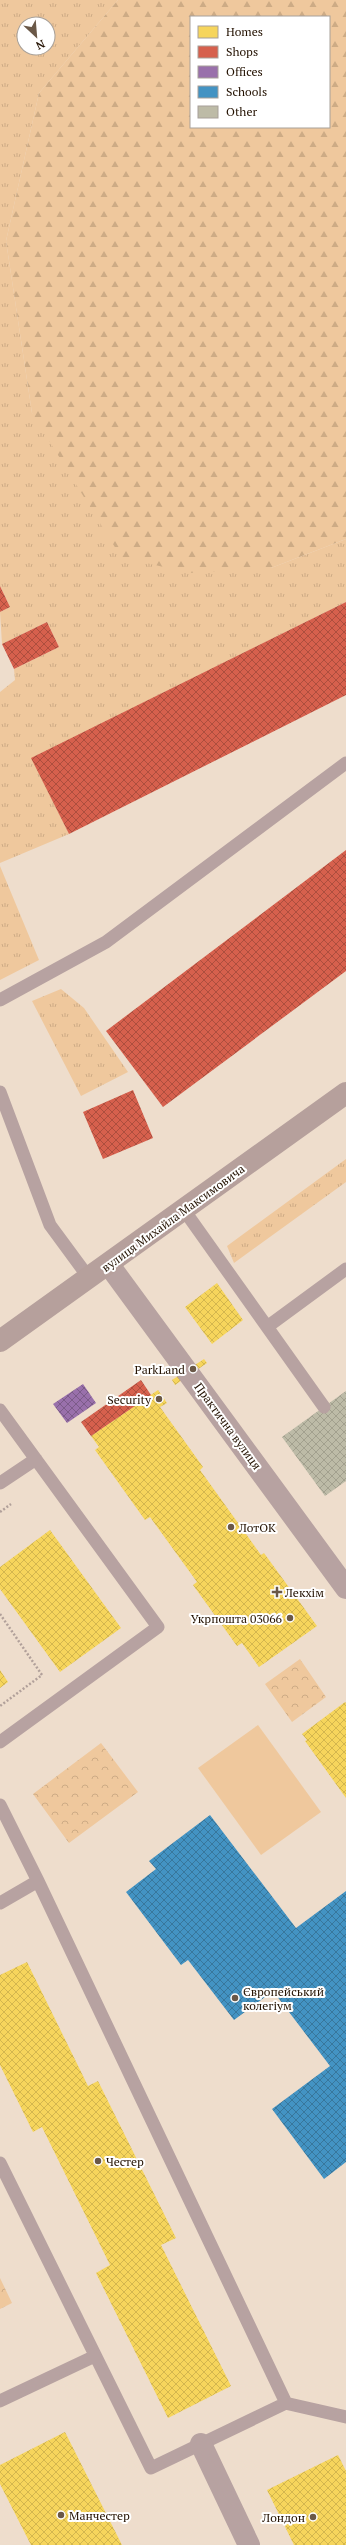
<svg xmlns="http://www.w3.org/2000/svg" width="346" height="2545" viewBox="0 0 346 2545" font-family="'PT Serif',serif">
<defs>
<pattern id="grass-tufts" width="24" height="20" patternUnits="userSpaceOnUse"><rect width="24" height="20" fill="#efc89d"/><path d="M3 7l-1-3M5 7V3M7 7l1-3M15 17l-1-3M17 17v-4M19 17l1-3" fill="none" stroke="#cdab85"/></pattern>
<pattern id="forest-firs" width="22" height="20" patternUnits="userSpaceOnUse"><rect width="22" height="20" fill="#efc89d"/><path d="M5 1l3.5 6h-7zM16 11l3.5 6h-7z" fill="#cdab85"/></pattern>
<pattern id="park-crowns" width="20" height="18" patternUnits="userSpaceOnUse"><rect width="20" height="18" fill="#efc89d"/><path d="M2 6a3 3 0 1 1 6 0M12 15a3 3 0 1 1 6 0" fill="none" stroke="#cdab85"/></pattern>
<pattern id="homes-cross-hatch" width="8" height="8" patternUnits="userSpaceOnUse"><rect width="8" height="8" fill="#f6d55c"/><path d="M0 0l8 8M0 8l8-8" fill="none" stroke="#d3b64e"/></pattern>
<pattern id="shops-cross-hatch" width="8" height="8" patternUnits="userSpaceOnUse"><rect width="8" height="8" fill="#d6604d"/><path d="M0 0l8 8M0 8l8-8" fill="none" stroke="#ad4e3e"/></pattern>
<pattern id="offices-cross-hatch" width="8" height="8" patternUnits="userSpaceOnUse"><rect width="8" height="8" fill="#9970ab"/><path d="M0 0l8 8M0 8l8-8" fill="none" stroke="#7c5b89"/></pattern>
<pattern id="schools-cross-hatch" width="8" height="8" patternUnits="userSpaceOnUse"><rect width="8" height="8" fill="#4393c3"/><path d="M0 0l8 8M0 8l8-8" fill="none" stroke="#38779c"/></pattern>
<pattern id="building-cross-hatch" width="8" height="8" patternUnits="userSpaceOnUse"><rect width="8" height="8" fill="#bdbba7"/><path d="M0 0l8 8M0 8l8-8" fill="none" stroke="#a2a08e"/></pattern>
</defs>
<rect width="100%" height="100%" fill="#edc"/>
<path fill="url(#grass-tufts)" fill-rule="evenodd" d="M0 0H118L39 93 6 241 32 413 271 568 346 539V602L32 758 69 834 0 863V692L15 680 14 669 59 647 47 622 2 644 0 612 10 607 0 586ZM24 24H48V48H24Z
M0 866 39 960 0 980Z
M61 989 84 1008 128 1072 81 1096 32 1001Z
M346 1159V1182L234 1263 227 1246Z"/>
<path fill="url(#forest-firs)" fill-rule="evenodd" d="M118 0H346V539L271 568 189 573 121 557 32 413 6 241 39 93ZM191 17H329V127H191Z"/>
<path fill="url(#park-crowns)" d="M300 1659 326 1697 292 1722 265 1684Z
M101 1743 138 1792 69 1843 33 1794Z
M0 2278 12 2303 0 2309Z"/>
<path fill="#efc89d" d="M258 1725 321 1812 261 1855 198 1768Z"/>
<path fill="url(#homes-cross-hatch)" d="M217 1283 243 1320 212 1344 185 1307Z
M204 1359 207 1363 175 1385 172 1380Z
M158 1390 167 1403 160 1407 203 1467 200 1470 261 1555 264 1553 317 1626 259 1667 242 1643 237 1646 193 1585 197 1582 150 1517 145 1520 95 1450 99 1447 91 1436Z
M50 1530 121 1628 60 1672 0 1589V1567Z
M0 1670 8 1682 0 1688Z
M345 1702 346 1703V1798L305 1741 307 1740 302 1734Z
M27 1962 88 2086 98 2081 176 2238 161 2245 231 2386 168 2418 96 2273 110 2265 42 2127 33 2132 0 2065V1975Z
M65 2432 122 2545H31L0 2484V2465Z
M338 2455 346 2471V2545H294L267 2490Z"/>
<path fill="url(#shops-cross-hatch)" d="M0 586 10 607 0 612Z
M346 602V695L69 834 31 758Z
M47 622 59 647 14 669 2 644Z
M346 850V971L163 1107 106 1031Z
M133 1090 153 1138 103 1159 83 1112Z
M141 1380 151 1395 91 1436 81 1422Z"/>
<path fill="url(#offices-cross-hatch)" d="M83 1384 96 1403 67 1423 53 1404Z"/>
<path fill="url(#schools-cross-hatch)" d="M210 1815 296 1928 346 1891V2162L324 2179 272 2109 330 2066 273 1991 234 2020 188 1960 181 1965 126 1892 156 1869 149 1861Z"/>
<path fill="url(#building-cross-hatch)" d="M346 1391V1481L325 1496 282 1437Z"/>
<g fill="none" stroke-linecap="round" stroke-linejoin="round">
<path stroke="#b1a09a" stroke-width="2.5" stroke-dasharray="2 2" stroke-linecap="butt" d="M0 1512 11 1504
M0 1614 42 1675 0 1706"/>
<path stroke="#b7a2a1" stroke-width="13" d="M0 1000 106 942 346 763
M0 1092 50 1225 89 1278
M184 1210 324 1407
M267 1327 346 1269
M0 1410 158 1627 0 1742
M0 1483 36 1459
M0 1805 38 1881 286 2403 151 2468 0 2163
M0 1903 38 1881
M0 2401 95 2356
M285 2403 346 2417"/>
<path stroke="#b7a2a1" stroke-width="22" d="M109 1265 346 1588
M201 2444 249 2545"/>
<path stroke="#b6a09c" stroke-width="22" d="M0 1341 346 1093"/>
</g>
<g fill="#6a5847" stroke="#fff" stroke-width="1.5">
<circle cx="193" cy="1369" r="4"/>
<circle cx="159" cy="1399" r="4"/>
<circle cx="231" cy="1527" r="4"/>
<path d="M275 1586h4v4h4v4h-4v4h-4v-4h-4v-4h4z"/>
<circle cx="290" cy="1618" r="4"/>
<circle cx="235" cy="1998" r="4"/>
<circle cx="98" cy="2161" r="4"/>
<circle cx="61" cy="2515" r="4"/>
<circle cx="313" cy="2517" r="4"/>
</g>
<g text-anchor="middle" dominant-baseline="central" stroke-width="4" stroke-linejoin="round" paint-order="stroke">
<g font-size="12" fill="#231100" stroke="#fff">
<text transform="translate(173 1218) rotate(-36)">вулиця Михайла Максимовича</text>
<text transform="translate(228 1426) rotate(54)">Практична вулиця</text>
</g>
<g font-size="12" fill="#231100" stroke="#fff" text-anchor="start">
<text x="185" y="1369" text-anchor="end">ParkLand</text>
<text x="151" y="1399" text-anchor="end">Security</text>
<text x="239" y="1527">ЛотОК</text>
<text x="285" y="1592">Лекхім</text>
<text x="282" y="1618" text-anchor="end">Укрпошта 03066</text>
<text x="243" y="1991">Європейський<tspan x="243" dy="14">колегіум</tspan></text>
<text x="106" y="2161">Честер</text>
<text x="69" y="2515">Манчестер</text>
<text x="305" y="2517" text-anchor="end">Лондон</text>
</g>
</g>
<rect x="190" y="16" width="140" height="112" fill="#ffffff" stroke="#a7a099"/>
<rect x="198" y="26" width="20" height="12" fill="#f6d55c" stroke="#a7a099"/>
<text x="226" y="36" font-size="12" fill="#231100">Homes</text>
<rect x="198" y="46" width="20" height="12" fill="#d6604d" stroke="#a7a099"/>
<text x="226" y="56" font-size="12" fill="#231100">Shops</text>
<rect x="198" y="66" width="20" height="12" fill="#9970ab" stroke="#a7a099"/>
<text x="226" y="76" font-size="12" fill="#231100">Offices</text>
<rect x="198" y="86" width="20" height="12" fill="#4393c3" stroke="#a7a099"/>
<text x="226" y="96" font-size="12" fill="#231100">Schools</text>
<rect x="198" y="106" width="20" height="12" fill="#bdbba7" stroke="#a7a099"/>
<text x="226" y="116" font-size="12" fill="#231100">Other</text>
<g transform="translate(36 36) rotate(154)"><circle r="19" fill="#ffffff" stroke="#a7a099"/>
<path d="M0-3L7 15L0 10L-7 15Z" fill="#6a5847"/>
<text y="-6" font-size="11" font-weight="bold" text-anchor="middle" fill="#231100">N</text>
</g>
</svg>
